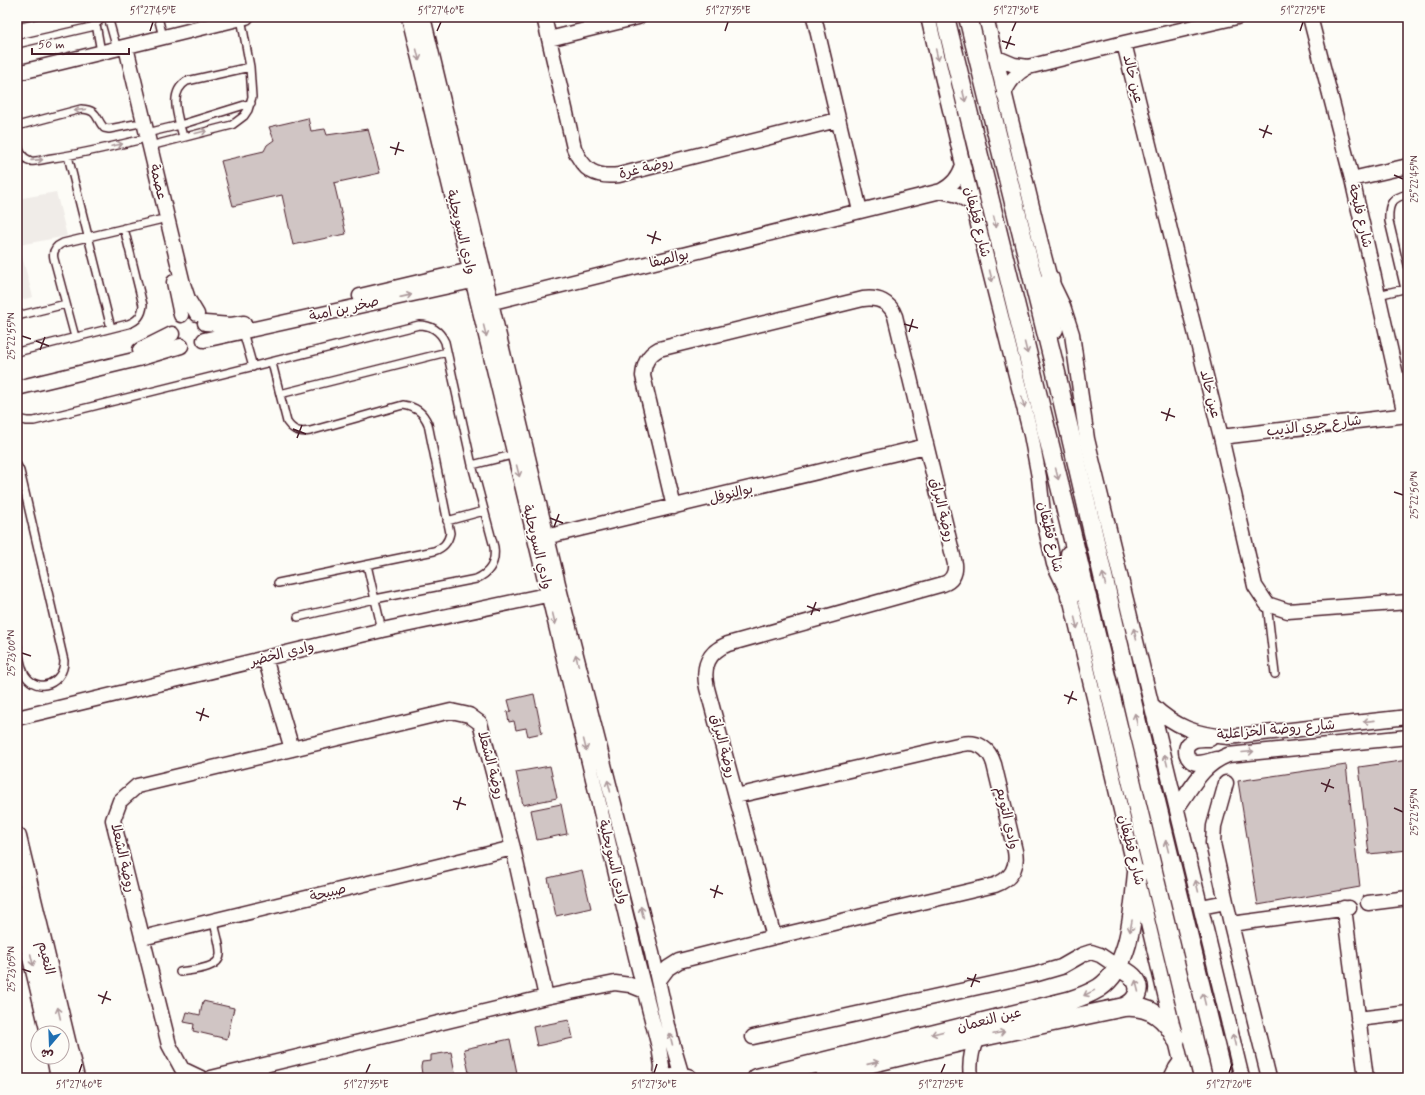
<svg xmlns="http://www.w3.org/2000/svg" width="1425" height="1095" viewBox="0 0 1425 1095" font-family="Mynerve,'Playpen Sans Arabic',sans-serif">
<rect width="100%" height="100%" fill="#fdfcf7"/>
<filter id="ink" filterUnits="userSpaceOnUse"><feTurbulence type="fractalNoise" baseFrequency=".025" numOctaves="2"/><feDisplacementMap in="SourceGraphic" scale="8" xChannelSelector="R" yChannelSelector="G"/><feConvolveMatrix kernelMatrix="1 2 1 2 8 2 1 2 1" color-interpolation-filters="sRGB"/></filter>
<g filter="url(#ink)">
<path fill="#f0ece8" d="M56 192 67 236 19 245 33 297 17 301V199Z"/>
<path fill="#d0c5c4" stroke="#4a1f2b" d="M17 17H45L17 24Z
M308 118 311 131 325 129 327 135 368 129 380 173 334 183 346 234 293 245 282 195 233 206 221 161 264 151 267 145 274 140 269 127Z
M534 694 542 733 528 736 526 728 516 730 514 721 509 722 507 712 511 711 508 700Z
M1408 760V850L1369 854 1359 767Z
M1346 765 1360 887 1258 905 1238 781Z
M550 766 557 798 523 805 516 772Z
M561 804 567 834 537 840 531 810Z
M582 870 591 908 556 916 548 878Z
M203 1001 234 1008 227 1039 193 1031 194 1024 184 1022 187 1012 200 1015Z
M569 1020 573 1038 537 1046 533 1027Z
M510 1039 518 1078H470L464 1049Z
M451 1052 456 1078H419L418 1074H422L421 1067 422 1062 431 1061V1055Z"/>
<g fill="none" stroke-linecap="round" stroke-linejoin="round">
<g stroke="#4a1f2b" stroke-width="10">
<path id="service" d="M108 17 117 49
M158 17 163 37
M96 24 101 52
M17 44 91 27 96 24 103 17
M17 126 81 109C99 110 95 118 104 128L109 129 135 124
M147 133 180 125 251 103
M183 137C179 119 167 93 187 81L250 67
M17 142C19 150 21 158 31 161 37 162 45 159 52 158 81 154 110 147 139 140
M150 146 232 125 244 116 248 110 252 97 250 67 241 18
M68 156 111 328
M1405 289 1389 221C1388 203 1392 198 1408 194
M1378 295 1408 288
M17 316 66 304
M243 332 253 367
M75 337 54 259C52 251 56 246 63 243L159 220
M17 352 128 324C138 321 142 315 143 305L124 228
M272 363 287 422C293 431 300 433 310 431L403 405C416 407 423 412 428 424L450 533C448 543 443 548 434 551L278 583
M280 394 447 352
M17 419 27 421H34L419 325C432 325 440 331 445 342L472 465 494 547C496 563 490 573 476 579L375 599 298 617
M17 465 20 471 64 661C64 683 38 695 25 675 20 666 19 654 17 644
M472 465 516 454
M447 521 484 511
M367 565 382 630
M1267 604 1275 674
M180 972C191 970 219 969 220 955 221 945 215 931 214 921"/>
</g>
<g stroke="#4a1f2b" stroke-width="17">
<path id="minor" d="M409 17 637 961 659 1047 662 1066 661 1078
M423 17 560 592 652 953 671 1039 682 1076
M544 17 574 148C583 170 595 178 619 175L837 120
M814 17 860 211
M928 17 963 165 1031 435 1039 477 1044 521 1054 564 1070 597 1185 1078
M986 17 1044 256 1050 279 1063 306 1072 334 1087 439 1242 1078
M1310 17 1352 179 1405 415
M549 39 638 17
M1124 43 1221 437 1255 586 1267 604 1288 611 1408 602
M126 47 183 284 188 299 197 314
M995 57 1014 65 1028 67
M17 73 246 17
M1004 94C1009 81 1016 73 1028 67L1124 43 1237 17
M1352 179 1408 166
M941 191 958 195 973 204
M174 282 181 315
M360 296 479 268
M481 305 941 191C953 185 959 177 963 165
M205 323 231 325 244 323
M204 340 481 279
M140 350 172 334
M17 388 138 359 181 346
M1221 437 1408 415
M674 507 643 376C644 363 648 355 659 349L863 299C878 297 890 302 895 316L955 564C956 574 952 581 943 584L728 644C708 652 702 667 707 688L774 937
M537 539 926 446
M265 658 292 749
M1152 705C1175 727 1197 735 1228 737L1408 717
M17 718 382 630 556 593
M1210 739C1205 739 1196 738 1191 742 1182 747 1186 762 1197 763 1203 763 1210 761 1216 759
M1226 783 1214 826 1213 843 1231 924 1269 1078
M1177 808C1193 786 1202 765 1228 755L1408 737
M1368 903 1408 898
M1201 907 1226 902
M1344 908 1366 1078
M1231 924 1349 908
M142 938 513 848
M659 980 668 968 679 961 774 937 995 885C1011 879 1018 868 1015 851L994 764C989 748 978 741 962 744L736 796
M1358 1019 1408 1013
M753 1037 1037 974 1061 967 1082 955 1091 952 1100 955 1118 967
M201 1078 182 1069 169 1045 113 820 120 801 137 786 451 711 469 715 480 723 513 848 546 997
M211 1078 546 997 615 983 630 985 645 991
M971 1078C969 1063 971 1051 977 1038
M1171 1078 1176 1068 1181 1061"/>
</g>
<g stroke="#4a1f2b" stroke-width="21">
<path id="tertiary" d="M945 17 1069 523 1203 1078
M968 17 1053 360 1139 731 1223 1078
M1050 279 1054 329
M1070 554V597
M17 837 75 1078
M17 895 50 1033
M1118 967C1123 970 1130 973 1134 978 1144 989 1136 1002 1124 1007
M56 1057 60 1078
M826 1074 977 1038 1124 1007C1148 1005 1166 1017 1176 1039
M666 1078 677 1076 688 1078
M757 1078 1068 1001C1078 998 1089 994 1099 988 1132 966 1133 909 1137 873"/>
</g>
<use href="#service" stroke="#fdfcf7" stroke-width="7"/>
<use href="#minor" stroke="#fdfcf7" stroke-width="14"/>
<use href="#tertiary" stroke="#fdfcf7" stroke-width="18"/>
</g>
<defs><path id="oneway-shaft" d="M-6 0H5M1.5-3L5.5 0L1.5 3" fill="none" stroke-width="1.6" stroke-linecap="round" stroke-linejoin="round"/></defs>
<g stroke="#ac999b">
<use href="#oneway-shaft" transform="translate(418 55) rotate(76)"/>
<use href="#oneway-shaft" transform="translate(937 55) rotate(77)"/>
<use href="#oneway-shaft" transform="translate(964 96) rotate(76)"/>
<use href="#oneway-shaft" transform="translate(80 110) rotate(174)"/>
<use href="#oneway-shaft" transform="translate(201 132) rotate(-14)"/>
<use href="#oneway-shaft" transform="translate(117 145) rotate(-12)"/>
<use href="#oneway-shaft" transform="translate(37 160) rotate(-4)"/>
<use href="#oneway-shaft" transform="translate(995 222) rotate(76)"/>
<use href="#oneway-shaft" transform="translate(991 276) rotate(76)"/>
<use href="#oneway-shaft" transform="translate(406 296) rotate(-13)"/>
<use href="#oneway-shaft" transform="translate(485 331) rotate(76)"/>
<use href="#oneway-shaft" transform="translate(1026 348) rotate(76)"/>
<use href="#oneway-shaft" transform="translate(1023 402) rotate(76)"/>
<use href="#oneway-shaft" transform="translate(518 471) rotate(76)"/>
<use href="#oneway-shaft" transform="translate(1057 474) rotate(76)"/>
<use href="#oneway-shaft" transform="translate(1104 579) rotate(-103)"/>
<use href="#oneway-shaft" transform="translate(554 619) rotate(76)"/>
<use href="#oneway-shaft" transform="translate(1076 623) rotate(76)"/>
<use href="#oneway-shaft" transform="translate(1135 634) rotate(-104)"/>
<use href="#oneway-shaft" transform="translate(577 660) rotate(-104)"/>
<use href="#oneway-shaft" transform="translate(1136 719) rotate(-103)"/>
<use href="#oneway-shaft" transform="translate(1369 721) rotate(174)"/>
<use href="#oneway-shaft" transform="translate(585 745) rotate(76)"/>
<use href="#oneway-shaft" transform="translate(1248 752) rotate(-5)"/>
<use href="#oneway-shaft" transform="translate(1166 760) rotate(-104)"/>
<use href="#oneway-shaft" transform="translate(609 786) rotate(-104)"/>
<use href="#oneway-shaft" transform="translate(1167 846) rotate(-104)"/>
<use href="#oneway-shaft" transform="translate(1197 886) rotate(-104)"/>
<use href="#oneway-shaft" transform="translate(642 912) rotate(-104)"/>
<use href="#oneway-shaft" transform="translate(1131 926) rotate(100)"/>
<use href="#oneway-shaft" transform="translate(32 960) rotate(77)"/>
<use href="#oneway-shaft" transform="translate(1137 986) rotate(-104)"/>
<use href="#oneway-shaft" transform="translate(1089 993) rotate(154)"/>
<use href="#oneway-shaft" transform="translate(1204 999) rotate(-104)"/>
<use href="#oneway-shaft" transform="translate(59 1013) rotate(-103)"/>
<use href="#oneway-shaft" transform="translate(937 1033) rotate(166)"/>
<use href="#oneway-shaft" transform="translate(999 1033) rotate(-12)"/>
<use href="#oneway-shaft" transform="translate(671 1039) rotate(-104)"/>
<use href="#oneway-shaft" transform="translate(1234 1040) rotate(-104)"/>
<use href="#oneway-shaft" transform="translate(873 1063) rotate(-13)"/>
</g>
</g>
<path fill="none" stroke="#4a1f2b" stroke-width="1.5" d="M150 31 153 22M437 31 441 22M725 31 728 22M1012 31 1016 22M1300 31 1303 22M1002 41 1015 45M1006 49 1011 36M1259 129 1272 134M1263 138 1268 125M390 147 404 151M395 155 399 142M1394 175 1403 179M647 235 661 240M652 244 656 231M904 324 918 328M909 332 913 319M22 336 31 339M36 341 49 346M40 350 45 337M1161 412 1175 417M1166 421 1170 408M293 429 306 434M297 438 302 425M1394 492 1403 495M550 518 563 523M554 527 559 514M807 606 820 611M811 615 816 602M22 653 31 656M1064 695 1077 700M1068 704 1073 691M196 712 209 717M200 721 204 708M1321 783 1334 788M1325 792 1330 779M453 801 466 805M1394 808 1403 812M457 810 461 797M710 889 723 894M714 898 718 885M22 969 31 972M967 978 980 982M971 987 976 974M98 995 111 1000M102 1004 107 991M79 1073 82 1064M366 1073 370 1064M654 1073 657 1064M941 1073 945 1064M1229 1073 1232 1064"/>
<g text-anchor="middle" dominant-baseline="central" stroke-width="3.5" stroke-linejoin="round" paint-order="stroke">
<g font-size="14" fill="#4a1f2b" stroke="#fdfcf7">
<text transform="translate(1133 79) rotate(76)">عين خالد</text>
<text transform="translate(646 168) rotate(-13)">روضة غرة</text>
<text transform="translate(158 182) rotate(77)">عصمة</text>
<text transform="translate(1360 216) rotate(77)">شارع فليحة</text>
<text transform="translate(977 222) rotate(76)">شارع قطيفان</text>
<text transform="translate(461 232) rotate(76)">وادي السويحلية</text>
<text transform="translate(669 259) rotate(-14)">بوالصفا</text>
<text transform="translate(344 309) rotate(-13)">صخر بن امية</text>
<text transform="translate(1210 394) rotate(76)">عين خالد</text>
<text transform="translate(1314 426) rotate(-7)">شارع جري الذيب</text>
<text transform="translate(731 494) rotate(-14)">بوالنوفل</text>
<text transform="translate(942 510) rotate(76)">روضة البراق</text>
<text transform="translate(1050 537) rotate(77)">شارع قطيفان</text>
<text transform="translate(537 547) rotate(76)">وادي السويحلية</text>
<text transform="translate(282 654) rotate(-14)">وادي الخضر</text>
<text transform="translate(1276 730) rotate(-5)">شارع روضة الخزاعلية</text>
<text transform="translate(723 746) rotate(75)">روضة البراق</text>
<text transform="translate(491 765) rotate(75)">روضة الشعلا</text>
<text transform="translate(1007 818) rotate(77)">وادي التويم</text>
<text transform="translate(1131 850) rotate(76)">شارع قطيفان</text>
<text transform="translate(123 858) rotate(77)">روضة الشعلا</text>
<text transform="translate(613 862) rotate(76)">وادي السويحلية</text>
<text transform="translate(328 893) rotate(-14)">صبيحة</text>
<text transform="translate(46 958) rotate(77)">النعيم</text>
<text transform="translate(989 1020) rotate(-14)">عين النعمان</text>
</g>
</g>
<rect width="1425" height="1095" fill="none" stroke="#fdfcf7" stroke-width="44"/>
<g transform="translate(50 1045) rotate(199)"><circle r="19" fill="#fdfcf7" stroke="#b5a4a5"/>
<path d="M0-3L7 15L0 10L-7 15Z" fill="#1f6fb2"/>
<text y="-6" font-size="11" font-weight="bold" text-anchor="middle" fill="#4a1f2b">ش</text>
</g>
<path d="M32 48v6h97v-6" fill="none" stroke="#4a1f2b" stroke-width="2"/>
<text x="38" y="48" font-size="12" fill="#4a1f2b" stroke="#fdfcf7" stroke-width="3" paint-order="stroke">50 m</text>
<rect x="22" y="22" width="1381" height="1051" fill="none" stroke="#4a1f2b" stroke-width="1.5"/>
<g font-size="10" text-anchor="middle" fill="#4a1f2b">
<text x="153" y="14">51°27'45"E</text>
<text x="441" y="14">51°27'40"E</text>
<text x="728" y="14">51°27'35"E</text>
<text x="1016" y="14">51°27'30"E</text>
<text x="1303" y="14">51°27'25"E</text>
<text transform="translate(1414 179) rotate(-90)" y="4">25°22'45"N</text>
<text transform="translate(11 336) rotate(-90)" y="4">25°22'55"N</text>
<text transform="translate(1414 495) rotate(-90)" y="4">25°22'50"N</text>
<text transform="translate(11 653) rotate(-90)" y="4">25°23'00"N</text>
<text transform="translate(1414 812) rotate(-90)" y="4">25°22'55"N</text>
<text transform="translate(11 969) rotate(-90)" y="4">25°23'05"N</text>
<text x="79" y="1088">51°27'40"E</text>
<text x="366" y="1088">51°27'35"E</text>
<text x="654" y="1088">51°27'30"E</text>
<text x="941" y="1088">51°27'25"E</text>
<text x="1229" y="1088">51°27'20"E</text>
</g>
</svg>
